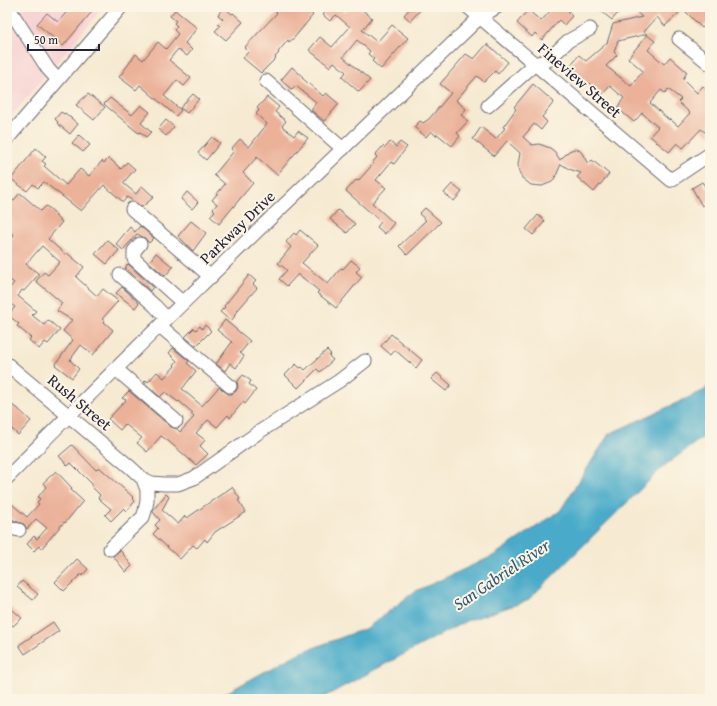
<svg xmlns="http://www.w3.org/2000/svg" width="717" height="706" viewBox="0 0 717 706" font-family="'Gentium Book Plus',serif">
<rect width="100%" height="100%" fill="#fcf5e5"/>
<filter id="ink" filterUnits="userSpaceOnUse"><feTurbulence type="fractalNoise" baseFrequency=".025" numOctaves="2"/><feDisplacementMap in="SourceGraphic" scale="8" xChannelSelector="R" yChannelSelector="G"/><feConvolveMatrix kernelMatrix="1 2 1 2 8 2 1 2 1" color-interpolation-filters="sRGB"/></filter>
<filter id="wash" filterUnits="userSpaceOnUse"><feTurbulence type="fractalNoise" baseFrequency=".012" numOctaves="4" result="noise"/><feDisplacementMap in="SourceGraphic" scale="16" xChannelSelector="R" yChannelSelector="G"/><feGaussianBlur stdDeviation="0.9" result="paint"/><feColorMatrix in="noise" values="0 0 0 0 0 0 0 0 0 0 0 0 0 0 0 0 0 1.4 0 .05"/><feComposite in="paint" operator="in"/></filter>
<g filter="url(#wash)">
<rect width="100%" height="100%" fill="#f6ead2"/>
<path fill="#f7cfd1" d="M7 7H104L7 121Z"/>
<path fill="#4aabc9" stroke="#366682" d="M710 382V432L664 466 527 601 466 621 320 699H215L297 654 367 628 414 592 493 556 560 511 609 434 705 390Z"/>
<g id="blocks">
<path fill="#ebb199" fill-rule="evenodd" d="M71 7H94L90 14 63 46 37 24 47 13 58 22Z
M271 7H304L313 15 294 38 289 42 288 40 278 52 279 53 275 57 276 58 261 73 243 58 248 52 244 48 277 13Z
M327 7H343L341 9 345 12 350 7H359L372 18 362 30 377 42 392 25 408 38 381 69 372 61 374 59 368 54 370 51 357 40 343 57 370 80 359 92 342 77 346 72 334 62 330 67 309 50 320 37 332 47 350 27 336 15 330 21 323 15 328 8Z
M411 7H423L410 21 404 15Z
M554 7H574L568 12 572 16 564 25 559 20 542 40 535 33 532 37 517 23 528 10 541 21Z
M596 7H623L612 20Z
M631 7H710V21L702 28 683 9 665 26 657 17 644 32 647 34 618 41 614 52 617 55 606 66 631 86 643 71 628 58 647 35 655 41 648 50 664 64 670 57 687 72 683 79 697 93 703 86 710 93V136L701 129 683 148 677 143 669 152 650 136 658 127 642 113 634 122 617 108 624 98 610 86 602 95 589 83 587 86 568 68 579 55 586 61 607 43 613 24 642 17ZM668 89 681 99 678 102 690 113 678 126 670 119 669 120 650 103 661 90 665 93Z
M222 9 224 11 226 9 232 14 233 13 243 22 226 40 215 31 220 26 218 24 223 19 218 15Z
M175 10 197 28 185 43 192 50 187 56 178 49 169 60 191 78 184 86 177 80 164 96 181 110 176 116 140 85 136 90 119 77 136 54 143 60 158 42 166 49 178 34 174 30 177 26 174 23 176 21 170 16Z
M487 44 508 62 498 74 495 71 484 82 477 76 456 100 466 109 461 115 468 121 457 133 460 136 452 146 437 134 436 136 431 131 426 137 414 127 420 121 423 123 429 119 451 93 440 84 466 54 474 59Z
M292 67 303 77 302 78 323 96 326 93 339 104 324 121 311 110 316 102 296 86 292 90 281 80Z
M533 84 554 102 542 117 547 122 541 130 534 124 523 137 532 145 539 144 550 148 555 152 560 160 569 151 574 149 579 150 582 153 588 164 592 160 609 174 594 192 577 177 581 173 569 169 561 164 556 176 552 182 542 186 531 185 522 178 519 172 518 165 520 153 507 141 494 156 473 139 481 127 496 139 505 128 503 127 516 109 514 107Z
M88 94 105 107 94 120 76 105Z
M193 94 199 99 187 113 180 108Z
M267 97 279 107 275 112 286 121 282 126 294 136 298 131 308 138 277 175 257 157 243 173 253 183 219 224 210 216 215 211 213 209 217 204 212 200 225 184 214 175 234 151 231 149 240 139 249 147 267 124 256 114 259 110 257 108Z
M110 98 132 115 141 105 150 112 141 123 151 132 146 137 140 132 139 133 136 131 104 104Z
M61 112 64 114 65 113 78 124 70 134 57 123 58 122 55 119Z
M166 120 174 127 166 136 158 129Z
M79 135 90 145 83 152 72 143Z
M212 137 220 143 206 160 198 153Z
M390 142 396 147 400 142 407 147 394 164 391 162 376 180 386 188 372 203 394 223 385 234 377 227 381 222 346 191 356 180 358 181 374 163 373 162 377 157 375 155 383 146 385 148Z
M36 148 46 157 42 161 46 164 44 166 66 185 80 169 89 176 102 161 104 163 109 158 121 169 127 162 135 169 123 183 136 194 142 186 154 197 142 207 127 197 123 202 104 185 81 211 44 182 38 188 33 184 27 191 11 179Z
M702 182 707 189 710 187V201L702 206 692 188Z
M452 184 462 192 454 201 444 193Z
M187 192 198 202 192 209 181 199Z
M20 193 41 211 46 206 49 208 57 215 55 216 62 222 48 239 66 255 67 253 84 267 76 277 97 296 103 289 118 301 102 319 105 321 104 322 113 330 93 355 81 345 70 360 79 369 72 378 55 365 73 340 63 331 72 320 57 311 62 303 36 281 44 272 48 275 60 262 42 246 26 264 39 274 24 291 22 290 18 296 36 311 32 315 44 325 48 320 60 330 48 344 45 342 39 349 29 340 31 338 17 326 19 324 8 315 15 307 7 301V291L14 283 7 278V244L14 235 7 229V208Z
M425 208 441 222 407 255 399 246 426 220 419 214Z
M338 210 355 224 347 233 330 219Z
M538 215 545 221 533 235 526 229Z
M191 221 206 233 193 251 178 236Z
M140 226 154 238 149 243 145 238 137 234 123 250 116 244 130 227 135 232Z
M300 230 318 245 302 263 328 284 341 268 343 269 351 260 360 267 356 272 362 277 336 308 317 293 319 291 298 274 287 286 279 279 287 270 278 263 291 247 286 242 294 233 296 235Z
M107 240 119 250 107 264 95 254Z
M156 253 173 267 165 276 149 262Z
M128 264 153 287 150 291 125 268Z
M249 275 256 281 253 284 257 288 237 311 234 315 235 316 231 321 220 312 225 307 224 306Z
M122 287 139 303 135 308 116 293Z
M225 320 250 341 240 353 244 356 236 368 230 363 225 371 216 364 232 342 217 330Z
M205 325 211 331 196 346 185 337 194 328 196 330 200 326 202 329Z
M391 334 422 360 416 368 395 350 391 355 381 346Z
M173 348 189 361 187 363 196 371 182 389 202 406 219 387 228 394H232L236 391 238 387 237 382 243 375 251 381 249 384 256 390 245 404 243 402 230 418 228 415 217 427 208 420 196 433 205 440 200 446 208 454 196 465 167 440 161 436 147 452 137 443 142 438 125 424 120 430 108 419 126 400 122 398 129 391 171 427 177 429 180 432 194 417 191 414 193 413 179 401 178 402 165 392 160 397 144 382 146 380 148 382 157 372 164 378 175 366 174 365 177 361 169 353Z
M327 350 331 354 329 356 333 360 320 372 317 369 298 388 285 375 296 364 300 368 302 367 305 370Z
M437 373 451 385 446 391 431 379Z
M12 405 16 408V407L31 421 18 435 12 429 7 435V412Z
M72 445 96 470 99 467 133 497 132 498 135 501 127 511 124 508 111 521 105 515 111 509 98 498 100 495 92 487V484L71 463 68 466 59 456Z
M56 471 72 488 71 490 83 501 65 523 64 522 41 549 39 546 34 551 27 544 34 536 37 539 47 528 36 519 27 529 24 524 15 521 7 514V500L27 517 39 504 37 502 40 499 38 497 46 487 43 483Z
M232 487 240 499 238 500 246 512 215 532 207 542 205 539 197 548 193 545 180 559 153 534 158 528 155 525 160 520 153 512V510L166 494 169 497 162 510 178 524 185 516 187 518Z
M120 550 132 566 126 572 113 556Z
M77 559 88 569 82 576 81 574 64 591 55 582Z
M22 581 38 594 33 600 17 587Z
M7 605 22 618 13 626 7 621Z
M53 622 59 631 25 654 19 645Z"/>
</g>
</g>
<g filter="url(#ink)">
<use href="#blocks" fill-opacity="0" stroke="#6c6870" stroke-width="1"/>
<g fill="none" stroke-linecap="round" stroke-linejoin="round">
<g stroke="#6c6870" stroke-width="15">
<path id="minor" d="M8 7 48 69 58 80
M468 7 671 180 710 154
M679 39 710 64
M266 81 343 149
M488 106 535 64 548 60 568 41 590 29
M7 139 121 7
M132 209 211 277
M140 244 134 251V259L183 303
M120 275 155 306 167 319
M160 326 230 386
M7 364 130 467 143 479 147 490V501L145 511 143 517 110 549
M116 369 176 421
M7 478C161 321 321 170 480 17L497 7
M143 479 152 483 164 484H178L194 478 259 432 339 381 365 361
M7 525 10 528 19 530"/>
</g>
<use href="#minor" stroke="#fff" stroke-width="13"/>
</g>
</g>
<g text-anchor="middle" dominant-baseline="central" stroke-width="4" stroke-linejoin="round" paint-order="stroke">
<g font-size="16" fill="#22223b" stroke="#fcf5e5">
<text transform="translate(580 80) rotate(41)">Fineview Street</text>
<text transform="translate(237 227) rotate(-44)">Parkway Drive</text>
<text transform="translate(80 402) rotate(40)">Rush Street</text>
</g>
<g font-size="17" font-style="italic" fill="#325974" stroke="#fcf5e5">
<text transform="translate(501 574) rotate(-34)">San Gabriel River</text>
</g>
</g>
<rect width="717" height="706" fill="none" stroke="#fcf5e5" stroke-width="24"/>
<path d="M28 44v6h71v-6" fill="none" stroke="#22223b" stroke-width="2"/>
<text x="34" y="44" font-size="12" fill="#22223b" stroke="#fcf5e5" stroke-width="3" paint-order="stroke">50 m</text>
</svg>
